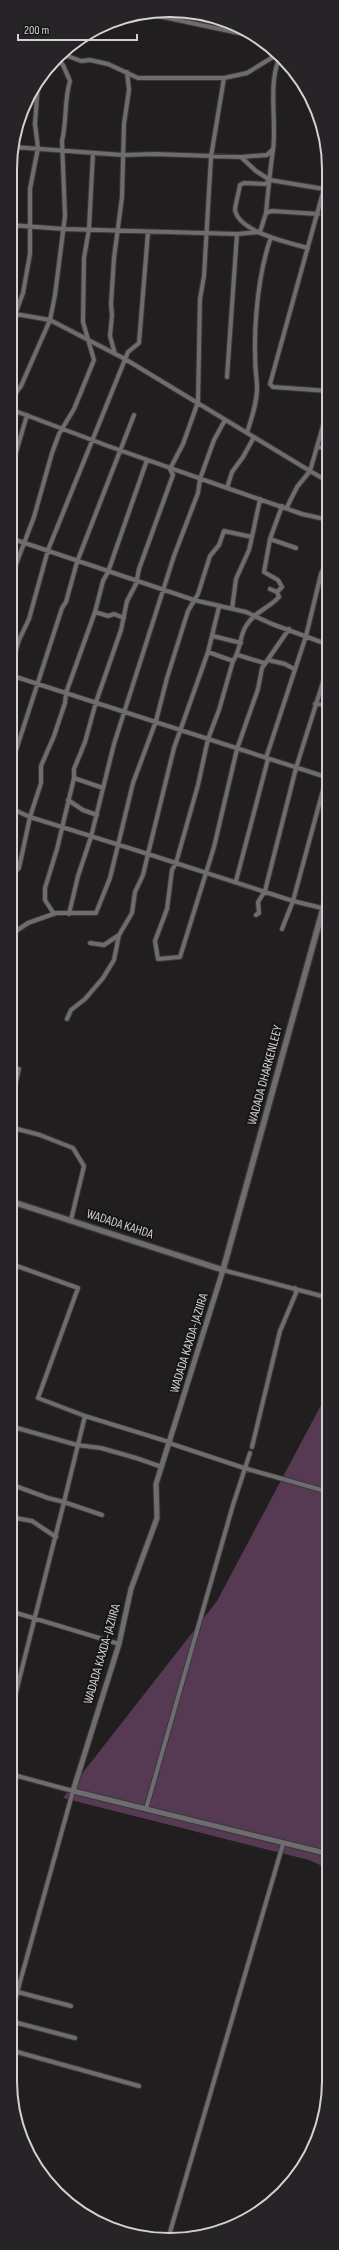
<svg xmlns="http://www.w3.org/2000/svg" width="339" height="2250" viewBox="0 0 339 2250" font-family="'Sofia Sans Condensed',sans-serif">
<rect width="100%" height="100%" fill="#211e20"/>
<path fill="#563953" d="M329 1390V1869L309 1860 63 1798 217 1601Z"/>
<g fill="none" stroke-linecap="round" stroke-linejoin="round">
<g stroke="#3a383a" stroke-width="6">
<path id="minor" d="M149 14 253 36
M68 56 70 46
M58 58 68 56 81 61 90 60 108 64 138 78H224L247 73 278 54
M13 147 123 155 154 154 241 157 256 171 270 180 324 189
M241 157 267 155 272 150
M270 180 265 184 244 183 240 185C239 191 235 206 235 210 239 232 289 243 308 248
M329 184 325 185 270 384 273 387 329 391
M266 213C268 192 270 171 273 150 277 122 267 80 281 55
M10 225 64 229 237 234 260 232 266 213 272 211 318 214
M10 313 50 320 125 359 310 471 329 405
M10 328 23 293 30 254V189L38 148 35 124 38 83
M115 354 110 336 112 315 111 304 114 258 122 197 124 124 129 90 127 72
M227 377 237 234
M10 401 21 386 50 320 55 295 65 216 62 141C67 121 64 100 70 81L63 65 57 59
M10 409 108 446 227 488
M247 433C251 419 258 401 257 385 252 342 256 280 271 237
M254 437 243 457 232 472 227 488 302 514 329 520
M10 444 18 446
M317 447 329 448
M10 473 27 415
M287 507 297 487 310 471 329 482
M10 517 15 523 12 539
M10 538 194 600 246 612 272 624 329 645
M270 539 296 548
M10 580 34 517 52 453 59 434 74 409 94 360 83 322 84 258 89 229 93 153
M270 589 277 592 279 597C269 608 254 612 246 626 239 637 241 650 233 661L219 710 208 739 198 785 176 863 172 870 167 909 155 941 158 959 180 957 214 847 237 749 258 689 262 668 289 629
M277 592 282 587 278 580 264 572 270 539 282 506
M232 609 236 579 249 550 252 537
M95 612 108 616 114 614 124 618
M213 636 241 643
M208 652 233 661
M238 655 264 663
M268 660 285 664 294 669
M10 669 19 640 29 619 48 550 128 352 139 343 148 232
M10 675 329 778
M315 704 329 705
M266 758 306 636 321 574 329 555
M10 769 62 608 66 602 77 562 134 415
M103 788 74 778V769L85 742 96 702 121 630 127 601 136 584 139 569 173 475 170 469 183 444 198 402 200 299 204 276 211 157 224 78
M68 800 83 810 97 815
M10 808 30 817 148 854 174 748 208 652 219 607
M10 877 19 868 30 817 41 783V766L54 736 65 703 66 693 95 612 103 581 108 572 147 460
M236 881 268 759
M54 914 45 900V888L57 849 74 778
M69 914 78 876 91 837 114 744 136 675 174 556 198 493 200 479 214 440 225 420
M256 915 259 913 258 902 265 891 296 768 329 663
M282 929 293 901 329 768
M10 935 28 923 56 913H96L110 878 133 783 156 721 167 678 188 611 198 594 210 556 219 545 224 531 252 537 260 499
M90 943 104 945 119 935 132 913 135 892 143 875 148 854 293 901 322 908
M67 1019 71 1010 85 999 103 978 114 960 119 935
M10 1106 19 1069
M10 1127 40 1135 73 1148 84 1166 71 1220
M223 1270 329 1298
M85 1416 169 1442
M10 1426 77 1445 101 1448 136 1458 162 1467
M169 1443 244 1468 329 1492
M252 1447 280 1331 296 1293 295 1288
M10 1484 48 1498 64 1502 85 1416 38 1398 78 1288 17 1266 10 1280
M10 1517 32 1521 56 1537
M10 1611 119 1644
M10 1716 64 1502 102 1515
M146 1809 233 1505 250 1453
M10 1990 71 2006
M10 2018 73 1791 10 1774
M10 2021 75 2038
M10 2050 139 2086
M168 2239 283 1844"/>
</g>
<g stroke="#3a383a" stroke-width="7">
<path id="tertiary" d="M223 1270 156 1484 157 1518 131 1589 119 1644 73 1791 329 1854"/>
</g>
<g stroke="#3a383a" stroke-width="8">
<path id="secondary" d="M10 1201 223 1270 329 887"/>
</g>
<use href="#minor" stroke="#6f6c6f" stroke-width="4"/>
<use href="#tertiary" stroke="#6f6c6f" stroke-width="5"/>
<use href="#secondary" stroke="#6f6c6f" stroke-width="5.5"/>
</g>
<g text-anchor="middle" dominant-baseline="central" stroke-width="4" stroke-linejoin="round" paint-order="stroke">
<g font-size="13" fill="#d2d0d2" stroke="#171517">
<text transform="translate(265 1075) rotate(-75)">WADADA DHARKENLEEY</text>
<text transform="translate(120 1224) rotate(18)">WADADA KAHDA</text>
<text transform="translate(189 1343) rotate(-73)">WADADA KAXDA-JAZIIRA</text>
<text transform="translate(102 1654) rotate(-74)">WADADA KAXDA-JAZIIRA</text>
</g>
</g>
<path d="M0 0H339V2250H0ZM169 17H170A152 152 0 0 1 322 169V2081A152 152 0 0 1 170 2233H169A152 152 0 0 1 17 2081V169A152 152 0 0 1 169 17Z" fill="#262426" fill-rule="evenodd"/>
<path fill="none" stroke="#d2d0d2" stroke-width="2" d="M169 17H170A152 152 0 0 1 322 169V2081A152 152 0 0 1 170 2233H169A152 152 0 0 1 17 2081V169A152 152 0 0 1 169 17Z"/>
<path d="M18 34v6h119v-6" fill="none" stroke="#d2d0d2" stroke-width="2"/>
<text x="24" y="34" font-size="12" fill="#d2d0d2" stroke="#171517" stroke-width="3" paint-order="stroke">200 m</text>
</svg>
